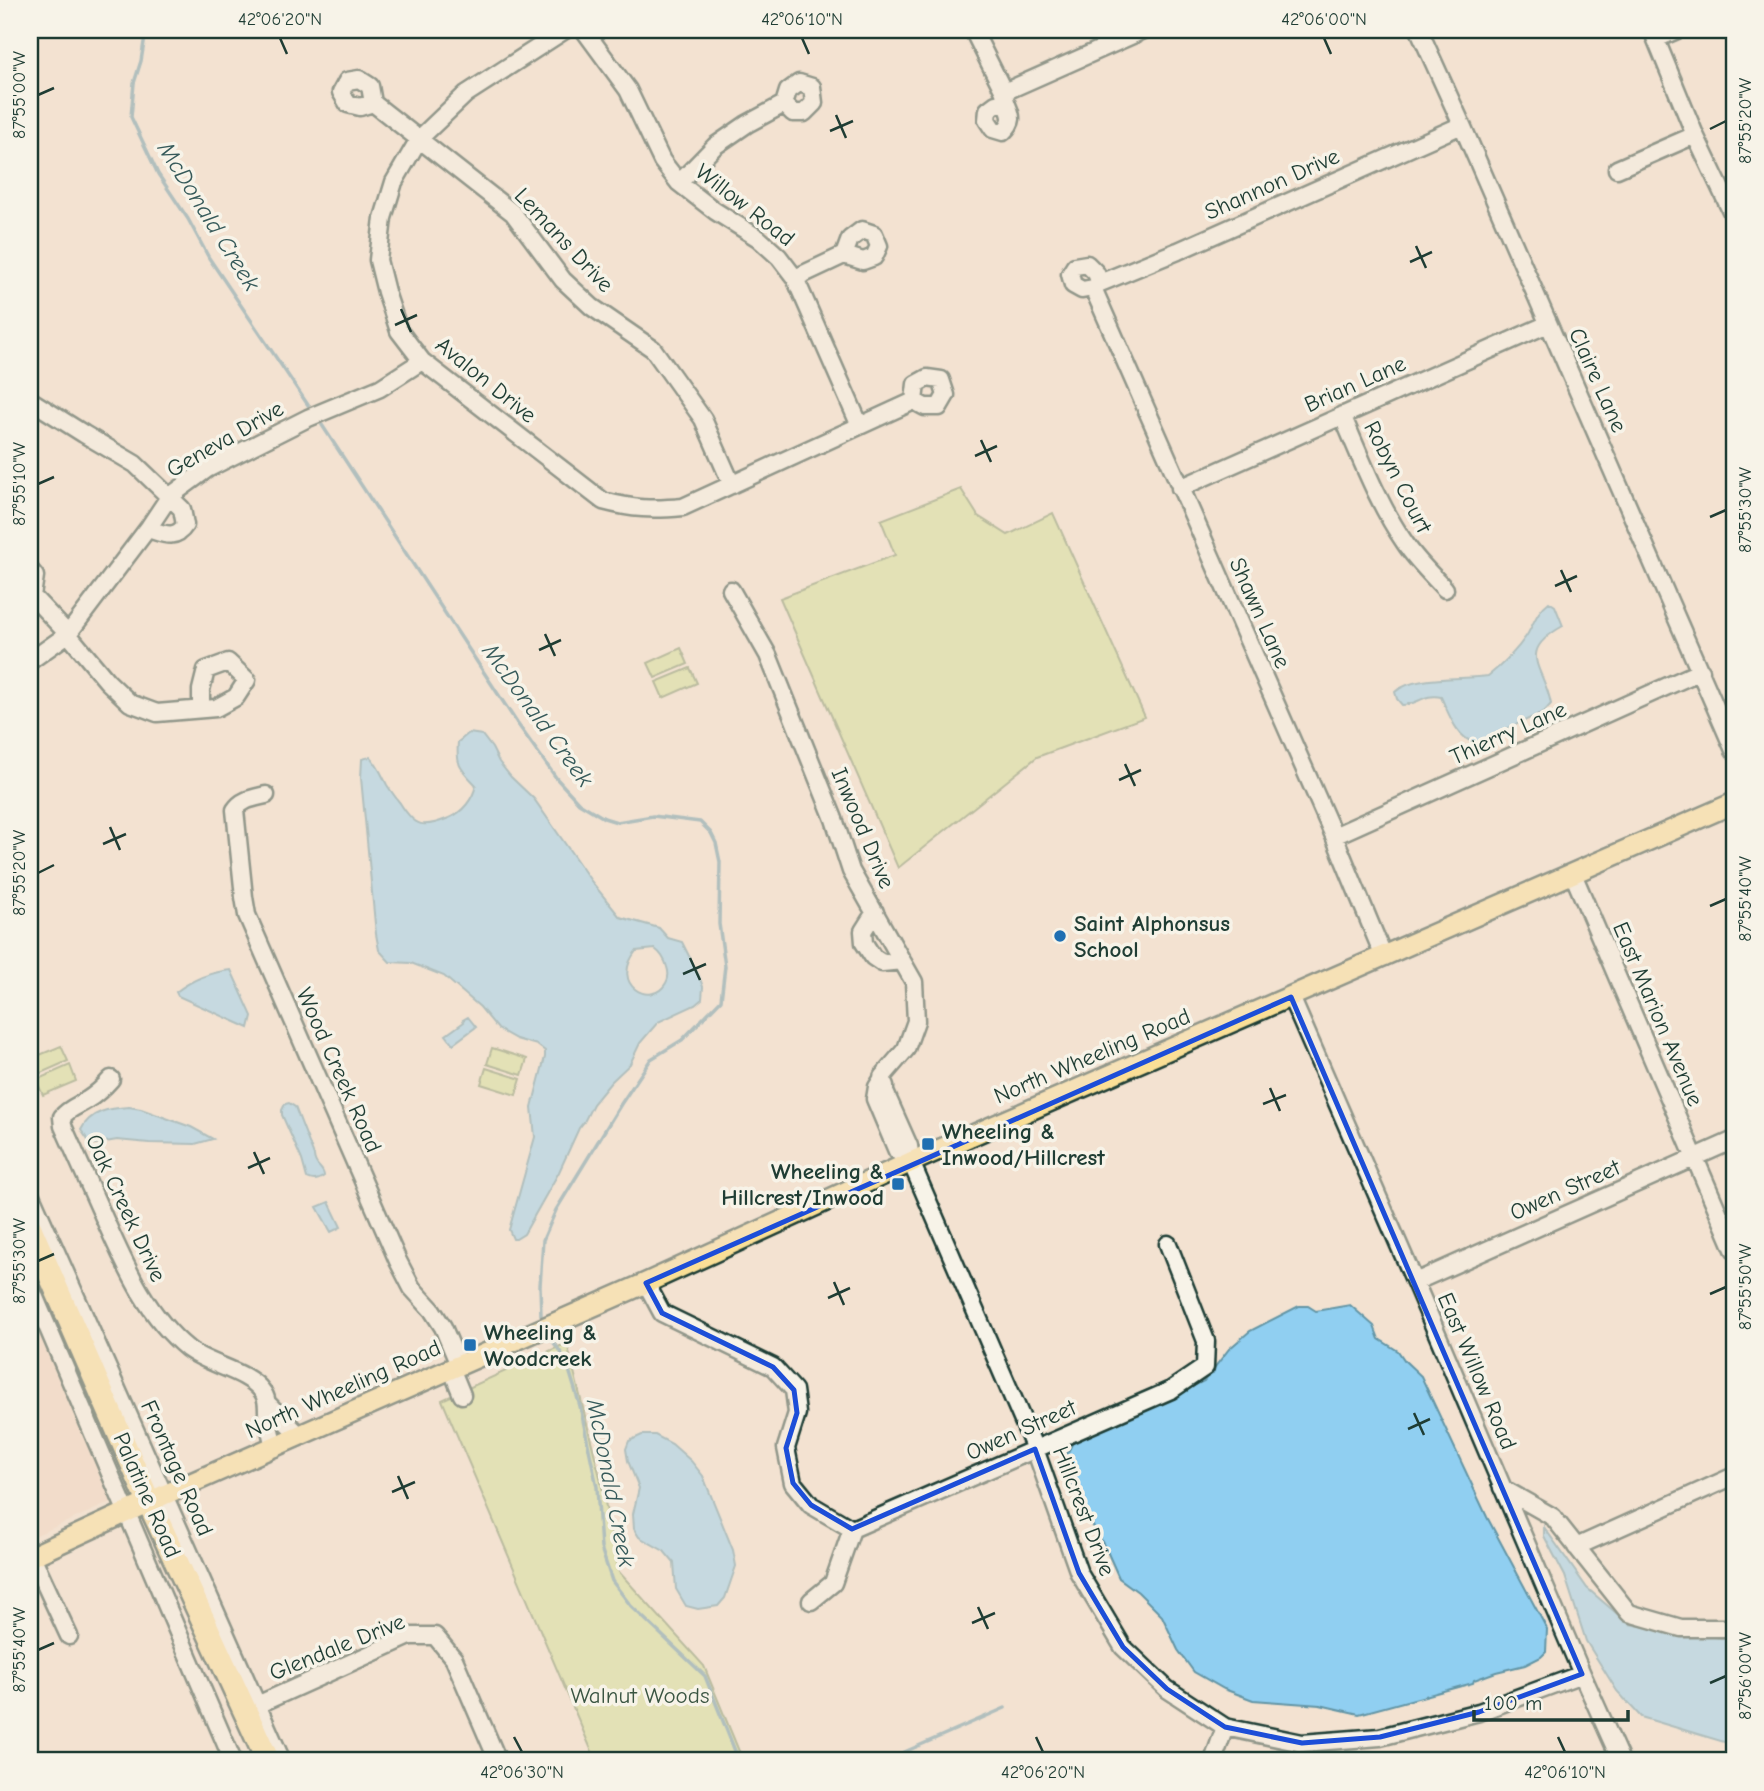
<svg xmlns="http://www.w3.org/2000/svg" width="1764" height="1791" viewBox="0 0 1764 1791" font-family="'Comic Neue',sans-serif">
<rect width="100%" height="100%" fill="#f3e2d1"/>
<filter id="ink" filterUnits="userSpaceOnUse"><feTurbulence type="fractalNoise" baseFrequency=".0143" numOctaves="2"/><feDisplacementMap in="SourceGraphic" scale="14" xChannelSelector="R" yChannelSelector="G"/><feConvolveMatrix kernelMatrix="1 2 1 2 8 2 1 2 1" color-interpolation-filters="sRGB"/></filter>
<g filter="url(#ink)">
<path fill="#f1d6c1" d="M30 1312 114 1501 30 1538Z"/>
<path fill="#d0e094" stroke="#788e64" stroke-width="2" d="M961 489 978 516 1008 535 1053 513 1145 717 1037 757 898 868 780 598 895 555 881 520Z
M681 648 688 664 655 678 648 663Z
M690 668 697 683 663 698 656 682Z
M61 1046 68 1061 34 1076 30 1065V1059Z
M492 1048 527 1059 522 1075 487 1064Z
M70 1065 76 1081 43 1095 36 1080Z
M486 1068 521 1079 516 1095 481 1084Z
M567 1343 600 1477 619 1572 704 1666 741 1756 728 1761H596L442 1400Z"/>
<path fill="#90cff1" stroke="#6395a5" stroke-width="2" fill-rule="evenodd" d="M1549 602 1555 606 1563 626C1515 653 1544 666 1551 704L1544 712 1475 743C1456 737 1449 714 1441 697 1425 693 1417 705 1402 705L1397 699 1395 692C1412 675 1464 680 1488 676 1502 665 1517 650 1527 635 1534 623 1537 611 1549 602Z
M469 733 482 735 492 748 499 762 511 777 534 799 591 881 620 917 659 928 668 938 682 942 699 976 703 987 702 999 695 1005 658 1022 640 1043 630 1064 611 1082 593 1104 584 1122 579 1128 559 1172 524 1234 516 1239H513L509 1230 535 1137 532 1107 545 1057V1051L537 1045 516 1039 498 1029 480 1007 444 976 411 963 390 962 379 950 376 934 361 778 362 759 370 757C378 765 382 775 387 785 391 791 395 797 400 803 415 827 422 829 449 818 463 812 473 799 476 785 460 768 456 766 458 742ZM655 949C662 954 665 960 667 967 669 973 669 978 666 983 652 1008 609 986 636 951Z
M231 970 252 1016 249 1028 178 996 176 992C193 979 210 972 231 970Z
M468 1017 476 1027 453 1044 446 1035 464 1022 463 1020Z
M289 1103 295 1107 314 1156C315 1168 323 1166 324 1176 319 1180 314 1182 307 1178L302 1160 282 1115V1110L285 1104Z
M129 1107 141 1109 191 1127 213 1139 195 1144 149 1143 117 1140 94 1144 90 1143 81 1130C90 1111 110 1108 129 1107Z
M329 1202 341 1227 331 1232 317 1207Z
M1350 1305 1374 1326 1379 1339 1398 1351 1405 1361 1421 1376 1487 1517 1547 1629 1546 1652 1541 1657 1525 1665 1496 1672 1474 1680 1473 1683 1359 1714 1320 1705 1253 1700 1224 1689 1194 1672 1178 1650 1162 1616 1138 1592 1119 1578 1107 1551 1074 1492 1065 1458 1073 1442 1204 1381 1229 1349 1250 1331 1299 1306H1308L1316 1311Z
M642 1435H655L672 1444 691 1461 703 1476 733 1550 736 1566 725 1598 718 1606 698 1609 686 1606 676 1589 674 1563 664 1551 639 1537 634 1529 633 1514 639 1488 628 1461 626 1449 629 1441Z
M1544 1527 1587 1588 1629 1624 1734 1640V1745L1641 1717 1617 1691 1586 1641 1565 1576 1544 1536Z"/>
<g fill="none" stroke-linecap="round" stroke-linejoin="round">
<path stroke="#6395a5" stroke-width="3.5" d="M146 30 141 61 134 83 131 117 158 174 188 219 209 258 308 405
M322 425 517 723 557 779 579 803 604 818 617 822 653 816 700 822 711 833 716 843 720 862 719 924 725 966 721 1000 682 1040 651 1059 621 1104 556 1210 543 1240 540 1286 541 1315
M552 1340 566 1360 580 1406 597 1487 601 1548 612 1581 631 1606 705 1676 739 1761
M884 1761 1005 1708"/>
<g stroke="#1f3d34" stroke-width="21">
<path id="minor" d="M565 30 466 94 419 139 394 182 383 218 378 260 386 292 399 331 422 361 603 501C633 509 652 510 683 507L914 401
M584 30 628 90 662 161 679 183 715 211 758 238 779 257 795 278 860 426
M973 30 1004 92C1005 111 1020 116 1003 132L993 129 987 120 988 110 996 104 1005 103
M1419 30 1462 125 1734 750
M1652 30 1695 135 1734 217
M1656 39 1677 30
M359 79 370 86 373 103 360 107 348 104 341 92 347 81Z
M799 83 812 87 814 103 804 113H793L784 104 788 91Z
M1004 92 1144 30
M373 103 513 213 563 280 592 307 653 349 703 419 732 485
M1617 169 1695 135
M679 183 715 146 747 124 784 104
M862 230 874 234 879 246 874 257 863 261 844 255 850 239Z
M1087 264 1096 273 1100 283 1093 288 1082 290 1073 285 1070 274 1075 266Z
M795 278 844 255
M1100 283 1178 251 1462 125
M1093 288 1334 836 1384 957
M927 378 941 380 946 395 939 407H925L914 401 916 384Z
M30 400 84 434 135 464 182 509 185 525C175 541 162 533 148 529
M1342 415C1361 458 1378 504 1405 543 1416 560 1431 574 1445 589
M1180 488 1548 324
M30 570 35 576 32 596
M731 590 768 655 834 819 851 871 914 982 916 1021 906 1049 882 1077V1079L877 1087 875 1099 897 1151 911 1162
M32 596 68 634 107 681 130 703 157 713 216 708 236 697 247 680 228 662 206 670 201 690V709
M30 661 68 634 149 527 169 497 207 469 308 418 380 388 422 361
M266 795C254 798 242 799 235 810L244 897 247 915 398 1261 412 1288 432 1310 443 1327 459 1365
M1334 836 1701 671
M1573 874 1734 1249
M875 912 863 931 864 943 873 957 882 963 902 961
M1291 997 1415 1282 1582 1674 1621 1761
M111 1079C104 1087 97 1094 87 1100 78 1106 69 1108 62 1117L63 1126C77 1157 91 1189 105 1220 126 1267 147 1316 188 1349 209 1365 248 1371 262 1391 267 1397 267 1404 267 1411 267 1422 272 1436 274 1448
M882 1079 885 1086V1092L909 1146 911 1162 1035 1449 1079 1573 1123 1647 1167 1689 1225 1727 1302 1743 1380 1737 1479 1712 1582 1674
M30 1193 282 1761
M1415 1282 1734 1140
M646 1283 662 1313 773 1367 794 1390 797 1413 786 1448 793 1483 811 1505 852 1529
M30 1286 233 1761
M451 1368 462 1395
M268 1404 300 1436
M1502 1488 1553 1517 1629 1613 1681 1628H1734
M852 1529 1171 1390 1205 1367 1206 1341 1168 1244
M1576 1547 1734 1476
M32 1556 69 1636
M811 1601 833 1583 852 1529
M257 1705 410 1636H435L454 1659 498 1761
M1213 1761 1225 1727"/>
</g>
<g stroke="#1f3d34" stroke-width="24">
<path id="major" d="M30 1557 164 1495 646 1283 911 1162 1734 803"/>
</g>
<g stroke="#1f3d34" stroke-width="28">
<path id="highway" d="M30 1228 149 1502 268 1761"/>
</g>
<use href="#minor" stroke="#f7f3e8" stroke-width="16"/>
<use href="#major" stroke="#fadf96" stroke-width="19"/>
<use href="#highway" stroke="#fadf96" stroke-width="23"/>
</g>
</g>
<path d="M0 0H1764V1791H0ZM1291 997 1582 1674 1479 1712 1380 1737 1302 1743 1225 1727 1167 1689 1123 1647 1079 1573 1035 1449 852 1529 811 1505 793 1483 786 1448 797 1413 794 1390 773 1367 662 1313 646 1283Z" fill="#f3e2d1" fill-opacity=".55" fill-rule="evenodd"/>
<path fill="none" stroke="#1d4ed8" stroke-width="5" stroke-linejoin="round" d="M1291 997 1582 1674 1479 1712 1380 1737 1302 1743 1225 1727 1167 1689 1123 1647 1079 1573 1035 1449 852 1529 811 1505 793 1483 786 1448 797 1413 794 1390 773 1367 662 1313 646 1283Z"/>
<path fill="none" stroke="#1f3d34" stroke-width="2.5" d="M280 38 287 54M802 38 809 54M1324 38 1331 54M38 95 54 88M836 115 846 138M1710 129 1726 121M830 131 853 121M1416 246 1426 268M1410 262 1432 252M401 309 411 332M395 325 417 315M981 440 991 462M975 456 997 446M38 484 54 477M1710 517 1726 510M1561 570 1571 592M1555 586 1577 576M545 634 555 656M539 650 561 640M1125 764 1135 786M1119 780 1141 770M110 827 120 850M103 844 126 834M38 873 54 865M1710 906 1726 899M690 958 700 980M683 974 706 964M1270 1088 1280 1111M1263 1104 1286 1095M254 1152 264 1174M248 1168 270 1158M38 1261 54 1254M834 1282 844 1305M1710 1294 1726 1287M828 1298 850 1288M1414 1413 1424 1435M1408 1429 1430 1419M398 1476 408 1499M392 1492 415 1482M978 1607 988 1629M972 1623 995 1613M38 1650 54 1643M1710 1683 1726 1676M514 1737 522 1752M1036 1737 1043 1752M1558 1737 1565 1752"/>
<g fill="#1f6fb2" stroke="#f7f3e8" stroke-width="2.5">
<circle cx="1060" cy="936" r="7"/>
<rect x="921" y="1137" width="14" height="14" rx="3.5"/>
<rect x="891" y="1177" width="14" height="14" rx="3.5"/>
<rect x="463" y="1338" width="14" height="14" rx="3.5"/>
</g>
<g text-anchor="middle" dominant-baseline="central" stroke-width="7" stroke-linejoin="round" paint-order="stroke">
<g font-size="23" fill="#1f3d34" stroke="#f7f3e8">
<text transform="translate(1272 184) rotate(-24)">Shannon Drive</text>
<text transform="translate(745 205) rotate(38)">Willow Road</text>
<text transform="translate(564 240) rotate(47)">Lemans Drive</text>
<text transform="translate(486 380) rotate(39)">Avalon Drive</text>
<text transform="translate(1598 380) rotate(66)">Claire Lane</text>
<text transform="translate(1355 384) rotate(-24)">Brian Lane</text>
<text transform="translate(225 439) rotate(-30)">Geneva Drive</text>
<text transform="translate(1398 477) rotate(63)">Robyn Court</text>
<text transform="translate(1260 613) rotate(66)">Shawn Lane</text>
<text transform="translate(1508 733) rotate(-24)">Thierry Lane</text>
<text transform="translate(863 828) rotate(67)">Inwood Drive</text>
<text transform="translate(1658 1014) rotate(67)">East Marion Avenue</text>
<text transform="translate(1092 1056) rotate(-23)">North Wheeling Road</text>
<text transform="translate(339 1070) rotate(66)">Wood Creek Road</text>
<text transform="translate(1565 1190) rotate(-24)">Owen Street</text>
<text transform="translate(126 1208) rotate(65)">Oak Creek Drive</text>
<text transform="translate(1477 1371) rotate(67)">East Willow Road</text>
<text transform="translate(343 1389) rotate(-24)">North Wheeling Road</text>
<text transform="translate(1021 1430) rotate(-24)">Owen Street</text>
<text transform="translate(177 1468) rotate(66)">Frontage Road</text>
<text transform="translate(147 1495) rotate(66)">Palatine Road</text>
<text transform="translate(1084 1511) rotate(69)">Hillcrest Drive</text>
<text transform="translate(337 1647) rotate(-22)">Glendale Drive</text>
</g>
<g font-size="23" font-weight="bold" fill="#1f3d34" stroke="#f7f3e8" text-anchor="start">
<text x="1074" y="923">Saint Alphonsus<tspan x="1074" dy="26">School</tspan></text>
<text x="942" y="1131">Wheeling &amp;<tspan x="942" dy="26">Inwood/Hillcrest</tspan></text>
<text x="884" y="1171" text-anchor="end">Wheeling &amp;<tspan x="884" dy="26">Hillcrest/Inwood</tspan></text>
<text x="484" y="1332">Wheeling &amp;<tspan x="484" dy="26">Woodcreek</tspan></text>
</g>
<g font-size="23" fill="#3a5542" stroke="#f7f3e8">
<text x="640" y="1695">Walnut Woods</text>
</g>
<g font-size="24" font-style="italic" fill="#365a5a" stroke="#f7f3e8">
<text transform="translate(209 216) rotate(58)">McDonald Creek</text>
<text transform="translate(538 715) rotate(54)">McDonald Creek</text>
<text transform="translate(611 1483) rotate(79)">McDonald Creek</text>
</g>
</g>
<rect width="1764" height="1791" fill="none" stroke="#f7f3e8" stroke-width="77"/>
<path d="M1474 1710v10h154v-10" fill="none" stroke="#1f3d34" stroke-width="3.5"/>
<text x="1484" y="1710" font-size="21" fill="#1f3d34" stroke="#f7f3e8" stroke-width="5" paint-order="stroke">100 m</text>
<rect x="38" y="38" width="1688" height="1714" fill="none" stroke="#1f3d34" stroke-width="2.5"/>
<g font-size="18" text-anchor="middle" fill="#1f3d34">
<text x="280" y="25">42°06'20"N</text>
<text x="802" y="25">42°06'10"N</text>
<text x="1324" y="25">42°06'00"N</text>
<text transform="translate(19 95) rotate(-90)" y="6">87°55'00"W</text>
<text transform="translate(1745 121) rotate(-90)" y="6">87°55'20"W</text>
<text transform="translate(19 484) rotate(-90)" y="6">87°55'10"W</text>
<text transform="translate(1745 510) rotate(-90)" y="6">87°55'30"W</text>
<text transform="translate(19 873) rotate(-90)" y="6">87°55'20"W</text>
<text transform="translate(1745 899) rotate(-90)" y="6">87°55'40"W</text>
<text transform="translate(19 1261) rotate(-90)" y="6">87°55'30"W</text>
<text transform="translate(1745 1287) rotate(-90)" y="6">87°55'50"W</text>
<text transform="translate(19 1650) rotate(-90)" y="6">87°55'40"W</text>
<text transform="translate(1745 1676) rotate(-90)" y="6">87°56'00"W</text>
<text x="522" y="1778">42°06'30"N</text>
<text x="1043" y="1778">42°06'20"N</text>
<text x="1565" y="1778">42°06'10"N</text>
</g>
</svg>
